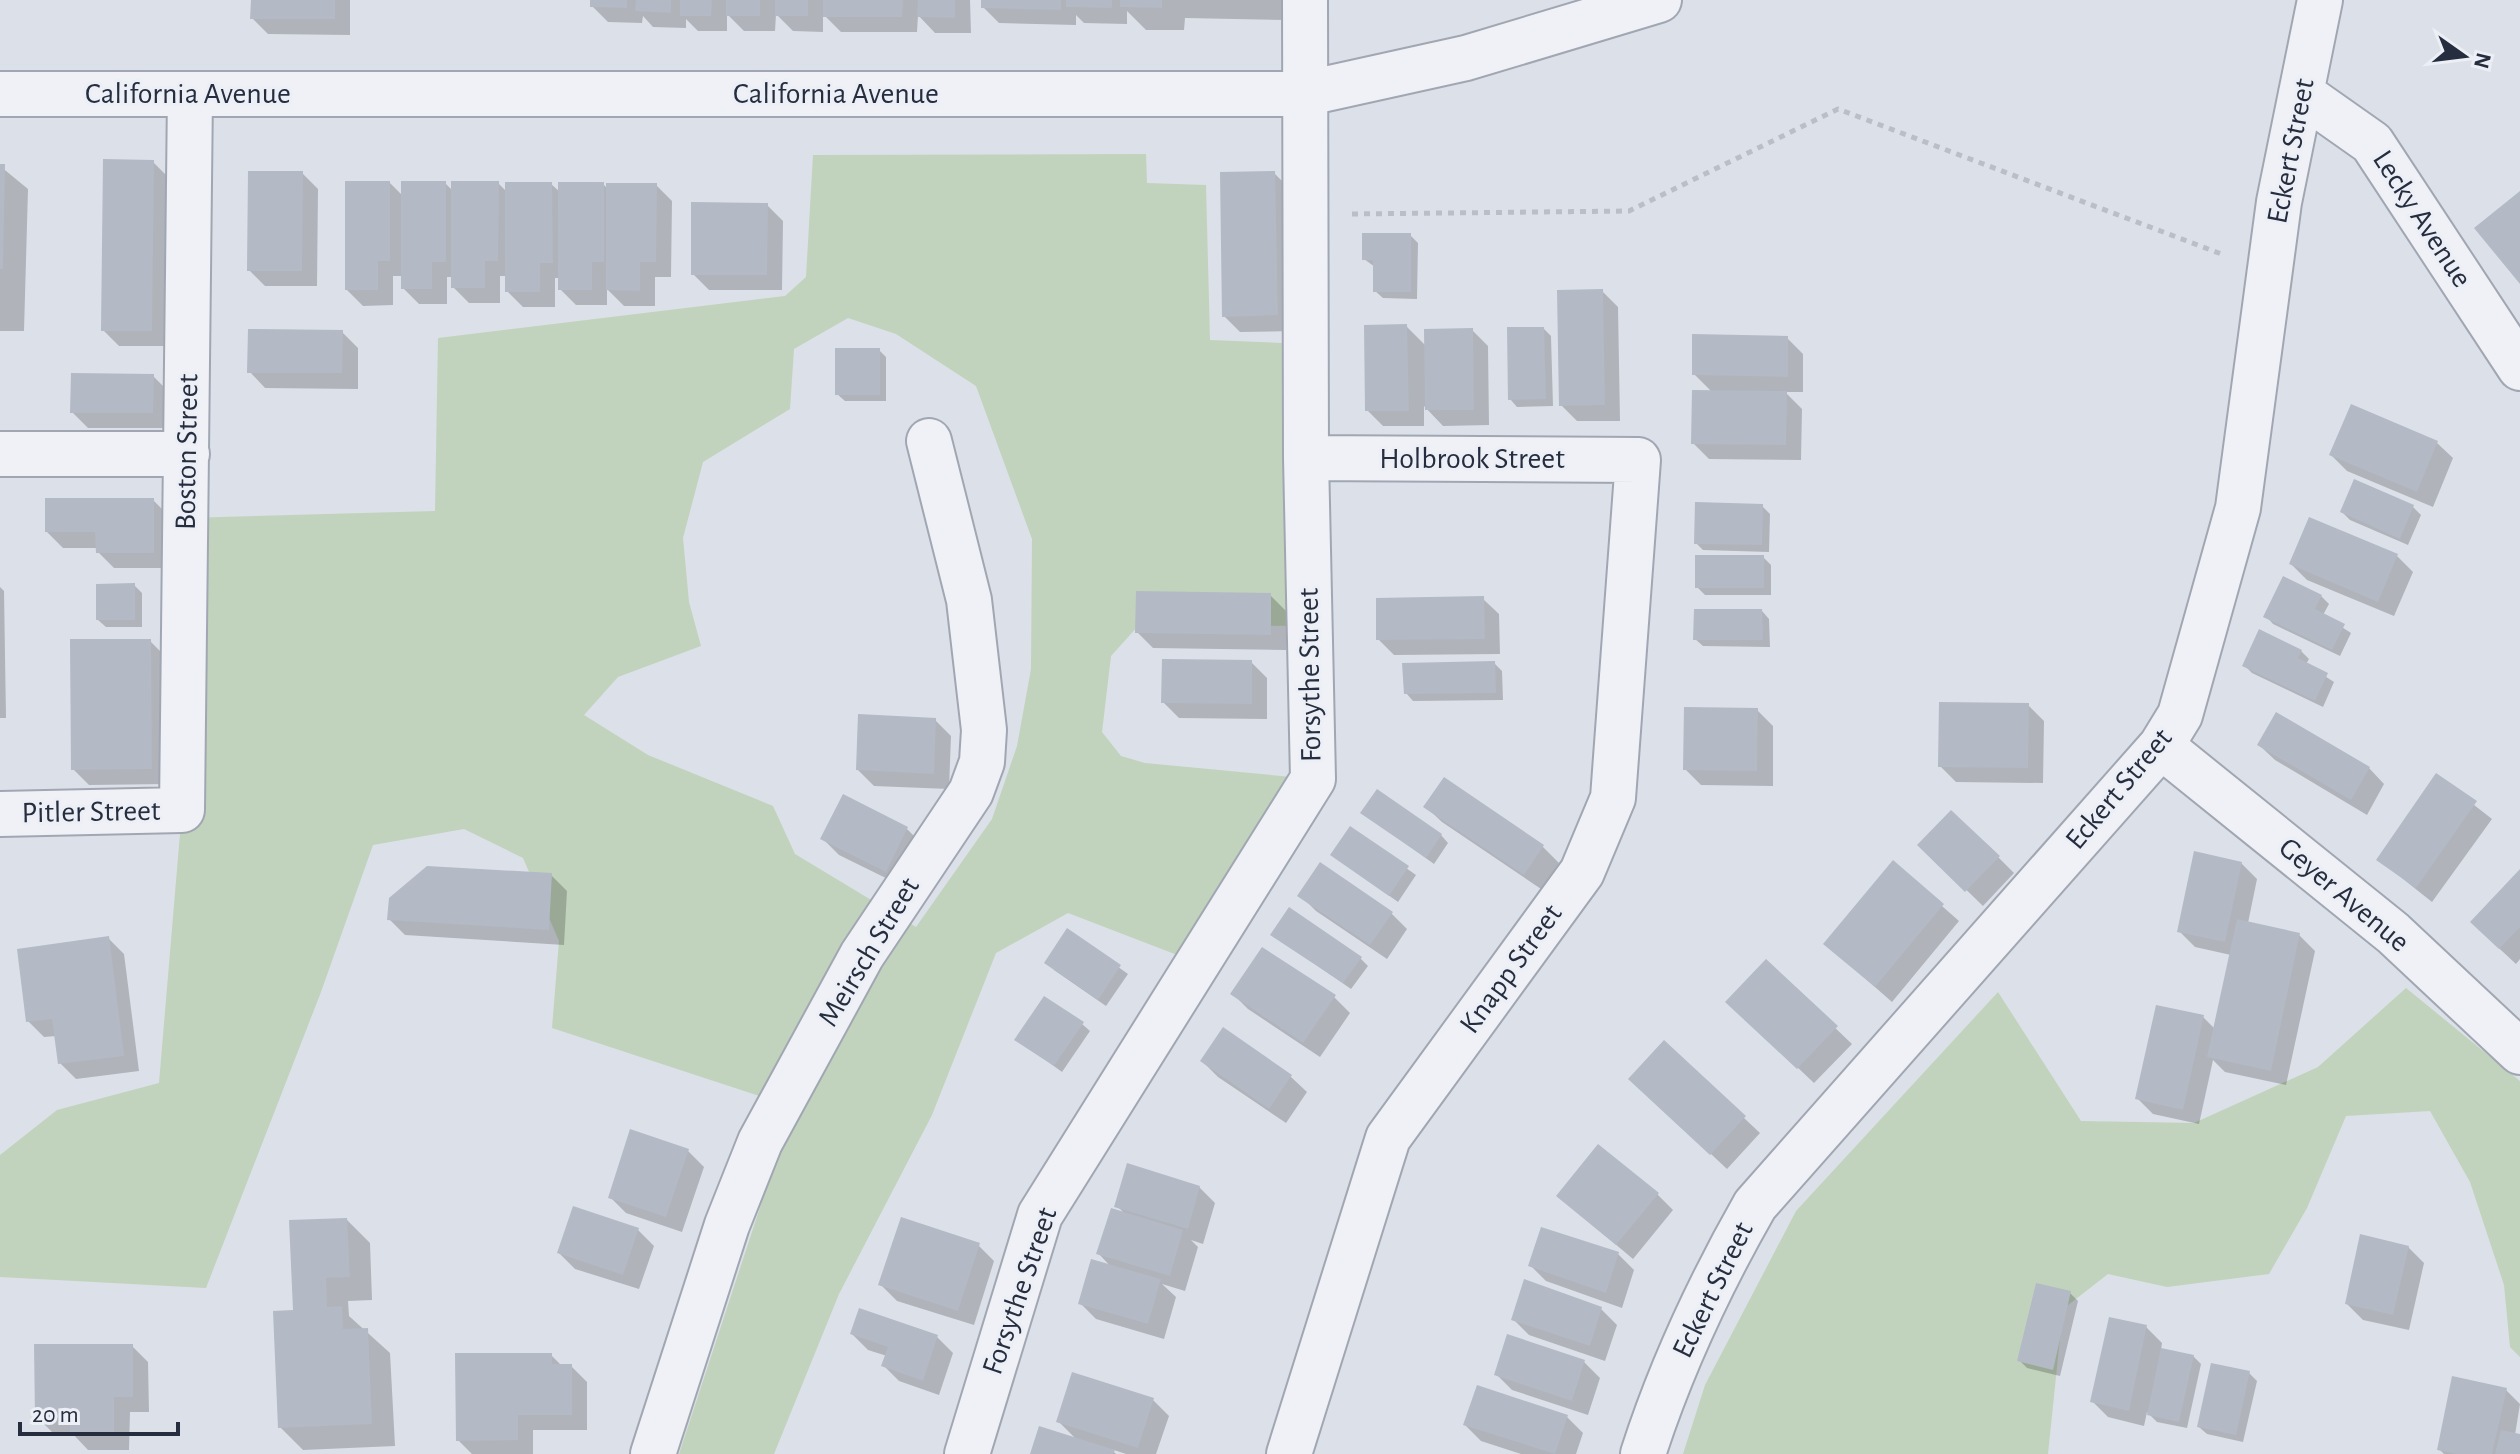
<svg xmlns="http://www.w3.org/2000/svg" width="2520" height="1454" viewBox="0 0 2520 1454" font-family="'Alegreya Sans',sans-serif">
<rect width="100%" height="100%" fill="#dce0e8"/>
<path fill="#c1d3bc" fill-rule="evenodd" d="M1146 154 1147 183 1206 185 1210 340 1305 344 1309 626 1139 625 1111 656 1102 732 1121 756 1145 763 1313 779 1198 963 1068 913 996 953 932 1115 839 1294 774 1454H679L793 1107 552 1028 559 941 523 858 464 829 373 845 321 992 206 1288 0 1277V1155L57 1110 159 1083 182 810 186 518 435 511 438 338 785 296 806 277 813 155ZM848 318 896 334 976 386 1032 539 1031 669 1017 746 992 819 916 927 795 854 773 806 648 755 584 715 618 677 701 646 689 602 683 538 703 462 790 409 794 349Z
M2406 988 2520 1081V1357L2510 1347 2504 1285 2470 1182 2430 1111 2346 1116 2307 1208 2269 1274 2167 1287 2108 1274 2063 1309 2048 1454H1683L1705 1385 1796 1211 1998 992 2081 1121 2194 1123 2318 1067Z"/>
<path fill="#0003" d="M253 0H350V35L268 34 252 18Z
M592 0H970L971 33H935L918 15 917 32H841L823 14V32L793 31 776 14 775 31H744L727 14V31H698L686 19V28L653 27 643 16 642 23 608 22 592 6Z
M983 0H1286V20L1185 18 1184 30H1146L1127 11V24L1084 23 1076 15V25L999 23 983 7Z
M153 162 169 178 167 346H119L103 330Z
M0 166 28 189 24 331H0Z
M302 173 318 189 317 286H265L249 270Z
M1274 173 1290 189 1293 331 1240 332 1224 316Z
M390 183 403 196 446 184 453 191 498 183 507 192 551 184 560 192 603 184 608 189 656 185 672 201 671 277H655V306H624L607 289V305H576L560 289V278H555V307H523L507 291V276H500V303H469L453 287V277H447V304H419L403 288V276H393V305L363 306 347 290Z
M767 205 783 221 782 290H709L693 274Z
M1410 235 1418 243 1417 299 1383 298 1375 291V267L1364 259Z
M1602 291 1618 307 1620 421H1577L1561 405Z
M1406 326 1426 346 1472 330 1488 346 1489 425 1443 426 1424 406V426H1383L1367 410Z
M1543 328 1551 336 1553 406 1517 407 1510 399Z
M342 332 358 348V389L265 388 250 372Z
M1787 338 1803 354V392H1785L1802 409 1801 460 1709 459 1693 443 1712 392 1694 374Z
M879 350 886 357V401H845L837 394Z
M153 376 169 392 168 428H88L72 412Z
M2437 443 2453 458 2433 507 2347 471 2331 455Z
M153 500 169 516V568H114L98 552V548H63L47 532Z
M1762 506 1770 514 1769 552 1703 550 1696 543Z
M2413 507 2421 515 2408 545 2350 520 2342 512Z
M2310 519 2397 556 2413 572 2394 616 2307 580 2291 564Z
M1763 557 1771 565V595H1705L1697 587Z
M134 585 142 593V627H106L98 620Z
M0 587 4 591 6 718H0Z
M1270 595 1286 611V650L1153 648 1137 632Z
M2321 596 2329 604 2323 615 2351 633 2340 656 2273 624 2266 616Z
M1483 599 1499 614 1500 654 1394 655 1378 639Z
M1762 611 1769 619 1770 647 1703 646 1695 639Z
M150 641 166 657 167 784 89 785 73 769Z
M2301 651 2309 659 2306 664 2334 682 2323 707 2252 673 2244 665Z
M1251 662 1267 678V719L1179 718 1163 702Z
M1494 663 1502 671 1503 700 1413 701 1406 693Z
M2028 705 2044 721 2043 783 1956 782 1940 766Z
M1757 710 1773 726V786L1701 785 1685 769Z
M935 720 951 736 949 789 874 786 858 770Z
M2259 745 2369 768 2384 784 2367 815 2275 760Z
M2437 776 2492 819 2432 902 2378 859Z
M1445 780 1543 847 1559 863 1541 889 1442 822 1426 807Z
M844 797 907 829 923 845 902 886 839 855 823 839Z
M1363 813 1441 835 1448 843 1434 864Z
M1350 829 1416 875 1398 902 1332 855Z
M1920 845 1998 857 2014 873 1983 906Z
M1893 863 1959 921 1892 1002 1826 944Z
M2241 863 2257 879 2248 923 2299 935 2315 951 2286 1085 2225 1072 2213 1060 2199 1124 2153 1114 2137 1098 2203 1017 2215 1029 2231 955 2195 947 2179 931Z
M2520 872V959L2516 964 2488 938Z
M551 875 567 891 564 945 405 935 389 919Z
M1300 895 1391 913 1407 929 1387 959 1316 911Z
M1068 931 1128 974 1106 1006 1054 970Z
M1273 935 1360 958 1368 966 1351 989Z
M108 938 124 954 139 1071 76 1079 60 1063 56 1036 44 1037 28 1021Z
M1766 962 1852 1044 1814 1083 1744 1017Z
M1233 994 1334 997 1350 1013 1320 1057 1248 1009Z
M1082 1024 1090 1031 1062 1072 1017 1039Z
M1223 1030 1291 1077 1307 1092 1286 1123 1218 1077 1202 1061Z
M1647 1094 1744 1118 1760 1133 1727 1169Z
M688 1151 704 1167 682 1232 626 1213 610 1197Z
M1199 1187 1215 1203 1203 1244 1191 1240 1198 1247 1185 1291 1162 1284 1176 1297 1164 1339 1096 1319 1080 1303 1112 1268 1099 1254 1125 1214 1117 1206Z
M1657 1194 1673 1210 1633 1259 1558 1196Z
M347 1220 370 1243 372 1300 348 1301 349 1316 390 1353 395 1446 303 1450 280 1427 295 1312Z
M638 1230 654 1246 639 1289 575 1269 559 1253Z
M978 1245 994 1261 974 1325 897 1301 881 1285Z
M2408 1247 2424 1263 2409 1330 2363 1320 2347 1304Z
M1618 1254 1634 1270 1622 1308 1546 1281 1530 1265Z
M2070 1293 2078 1301 2060 1376 2027 1368 2019 1360Z
M1601 1309 1617 1325 1605 1361 1529 1335 1513 1319Z
M860 1311 937 1337 953 1353 939 1395 899 1381 883 1365 887 1356 868 1350 852 1334Z
M2146 1327 2162 1343 2161 1350 2193 1356 2201 1364 2187 1428 2157 1422 2147 1412 2144 1426 2108 1417 2092 1401Z
M132 1346 148 1362 149 1412H130L129 1450H88L72 1433H53L37 1417Z
M551 1355 562 1366H571L587 1382V1430H533V1454H472L458 1440Z
M1584 1362 1600 1378 1588 1415 1512 1390 1496 1374Z
M2249 1373 2257 1381 2243 1442 2207 1434 2199 1427Z
M2506 1390 2520 1404 2515 1435 2520 1436V1454H2444L2439 1449Z
M1153 1400 1169 1416 1156 1454H1126L1111 1449 1116 1454H1032L1077 1440 1059 1422Z
M1567 1417 1583 1433 1576 1454H1521L1481 1441 1465 1425Z"/>
<path fill="#b3b9c5" d="M251 0H335V19H250Z
M590 0H627V8L590 7Z
M636 0H671V13L635 11Z
M680 0H712L711 16H680Z
M726 0H760V16H726Z
M775 0H808V16H775Z
M823 0H903L902 17H823Z
M918 0H955V18L917 17Z
M981 0H1061V10L981 8Z
M1066 0H1112V8L1066 7Z
M1120 0H1162V8L1120 7Z
M103 159 154 160 152 331H101Z
M0 164H5L3 269H0Z
M248 171H303L302 271H247Z
M1275 171 1278 315 1222 317 1220 172Z
M345 181H390V261H378V290H345Z
M401 181H446V262H432V289H401Z
M451 181H499L498 261H485V288H451Z
M505 182H552L553 263H540V292H505Z
M558 182H604V262H592V290H558Z
M606 183H657L656 262H640V291L606 290Z
M2520 191V284L2474 228Z
M691 202 768 203 767 275H691Z
M1362 233H1411V292H1373V260H1362Z
M1603 289 1605 405 1559 406 1557 290Z
M1407 324 1409 411H1365L1364 325Z
M1507 327H1544L1546 399 1508 400Z
M1473 328 1474 410H1425L1424 329Z
M248 329 343 330 342 373H247Z
M1692 334 1788 336V377L1692 375Z
M835 348H880V395H835Z
M71 373 154 374 153 413H70Z
M1692 390 1787 391 1786 445 1691 444Z
M2351 404 2438 441 2417 492 2329 455Z
M2354 479 2414 505 2400 539 2340 512Z
M45 498H154V553H96L95 532H45Z
M1695 502 1763 504 1762 545 1694 544Z
M2309 517 2398 554 2378 602 2289 564Z
M1695 555H1764V588H1695Z
M2283 576 2322 595 2315 609 2345 624 2332 650 2263 617Z
M135 583V620H96V584Z
M1136 591 1271 593V635L1135 633Z
M1484 596 1485 639 1376 640V598Z
M1694 609H1762L1763 640H1693Z
M2259 629 2302 650 2298 658 2328 673 2315 701 2242 666Z
M70 639H151L152 769 71 770Z
M1162 659 1252 660V704L1161 703Z
M1495 661 1496 693 1404 694 1402 663Z
M1939 702 2029 703 2028 768 1938 767Z
M1684 707 1758 708 1757 771 1683 770Z
M2276 712 2370 767 2351 800 2257 745Z
M858 714 936 718 934 774 856 770Z
M2436 773 2477 801 2416 888 2376 860Z
M1444 777 1544 845 1524 875 1423 807Z
M1377 789 1442 834 1426 858 1360 813Z
M843 794 908 827 886 872 820 839Z
M1951 810 2000 856 1965 892 1917 845Z
M1350 826 1409 866 1389 896 1330 855Z
M2194 851 2242 862 2225 942 2177 932Z
M1893 860 1944 904 1875 987 1823 944Z
M1320 862 1393 912 1370 945 1297 896Z
M427 866 552 873 549 930 387 920 389 898Z
M2520 869V927L2499 949 2470 922Z
M1289 907 1362 957 1343 983 1270 935Z
M2237 919 2300 933 2271 1071 2207 1057Z
M1067 928 1121 965 1098 1000 1044 963Z
M109 936 124 1056 58 1064 52 1019 26 1022 17 949Z
M1262 947 1336 995 1303 1043 1230 994Z
M1766 959 1838 1026 1797 1069 1725 1002Z
M1044 996 1084 1022 1054 1066 1014 1040Z
M2156 1005 2204 1015 2183 1110 2135 1099Z
M1223 1027 1292 1075 1269 1109 1200 1061Z
M1664 1040 1746 1116 1710 1155 1628 1079Z
M630 1129 689 1149 666 1217 608 1198Z
M1598 1144 1659 1193 1616 1245 1556 1196Z
M1127 1163 1200 1186 1188 1229 1114 1207Z
M573 1206 639 1228 623 1275 557 1253Z
M1111 1208 1183 1230 1170 1276 1096 1254Z
M901 1217 980 1243 958 1311 878 1285Z
M347 1218 350 1277 326 1278 327 1307 342 1306 343 1329 368 1328 372 1424 278 1428 273 1311 293 1310 289 1220Z
M1541 1227 1619 1252 1606 1293 1528 1266Z
M2360 1234 2409 1246 2393 1315 2345 1304Z
M1091 1259 1161 1279 1148 1324 1078 1304Z
M1524 1279 1602 1307 1590 1346 1511 1320Z
M2036 1283 2071 1291 2053 1370 2017 1361Z
M859 1308 938 1335 923 1381 881 1366 888 1347 850 1334Z
M2109 1317 2147 1325 2129 1411 2090 1402Z
M1507 1334 1585 1360 1572 1401 1494 1375Z
M34 1344H133V1397H114V1435H70V1418H35Z
M2161 1348 2194 1355 2179 1422 2147 1415Z
M455 1353H552V1364H572V1415H518V1440L456 1441Z
M2211 1363 2250 1371 2236 1435 2197 1427Z
M1072 1372 1154 1398 1138 1448 1056 1422Z
M2452 1376 2507 1388 2492 1454H2456L2437 1450Z
M1477 1385 1568 1415 1555 1454 1463 1425Z
M1039 1426 1115 1450 1113 1454H1030Z
M2501 1430 2520 1434V1454H2495Z"/>
<g fill="none" stroke-linecap="round" stroke-linejoin="round">
<g stroke="#a1a7b2" stroke-width="48">
<path id="minor" d="M2301 93 2372 143 2520 368
M0 454H187
M2161 746 2393 933 2520 1052
M0 814 182 810 190 94
M653 1454 727 1225 760 1142 862 955 971 792 982 762 984 730 969 600 929 441
M967 1454 1040 1215 1313 779 1306 458 1305 0
M1289 1454 1388 1138 1582 872 1613 798 1638 460 1306 458
M1643 1454C1671 1367 1710 1284 1755 1205L2161 746 2180 715 2238 508 2279 202 2320 0"/>
</g>
<g stroke="#a1a7b2" stroke-width="48">
<path id="tertiary" d="M0 94H1303L1466 58 1659 0"/>
</g>
<path stroke="#babec6" stroke-width="5" stroke-dasharray="6 6" stroke-linecap="butt" d="M1352 214 1629 211 1838 109 2224 255"/>
<use href="#minor" stroke="#eff1f6" stroke-width="44"/>
<use href="#tertiary" stroke="#eff1f6" stroke-width="44"/>
</g>
<g text-anchor="middle" dominant-baseline="central" stroke-width="6" stroke-linejoin="round" paint-order="stroke">
<g font-size="30" fill="#252d3f" stroke="#eceff5">
<text x="188" y="94">California Avenue</text>
<text x="836" y="94">California Avenue</text>
<text transform="translate(2291 151) rotate(-79)">Eckert Street</text>
<text transform="translate(2422 219) rotate(57)">Lecky Avenue</text>
<text transform="translate(187 452) rotate(-89)">Boston Street</text>
<text x="1472" y="459">Holbrook Street</text>
<text transform="translate(1310 675) rotate(-91)">Forsythe Street</text>
<text transform="translate(2119 789) rotate(-50)">Eckert Street</text>
<text transform="translate(91 812) rotate(-1)">Pitler Street</text>
<text transform="translate(2344 895) rotate(40)">Geyer Avenue</text>
<text transform="translate(869 952) rotate(-59)">Meirsch Street</text>
<text transform="translate(1511 969) rotate(-54)">Knapp Street</text>
<text transform="translate(1713 1290) rotate(-64)">Eckert Street</text>
<text transform="translate(1020 1291) rotate(-71)">Forsythe Street</text>
</g>
</g>
<g transform="translate(2464 56) rotate(104)" stroke="#eceff5" stroke-width="6" paint-order="stroke">
<path d="M0-6L14 30L0 20L-14 30Z" fill="#252d3f"/>
<text y="-12" font-size="22" font-weight="bold" text-anchor="middle" fill="#252d3f">N</text>
</g>
<path d="M20 1422v12h158v-12" fill="none" stroke="#252d3f" stroke-width="4"/>
<text x="32" y="1422" font-size="24" fill="#252d3f" stroke="#eceff5" stroke-width="6" paint-order="stroke">20 m</text>
</svg>
